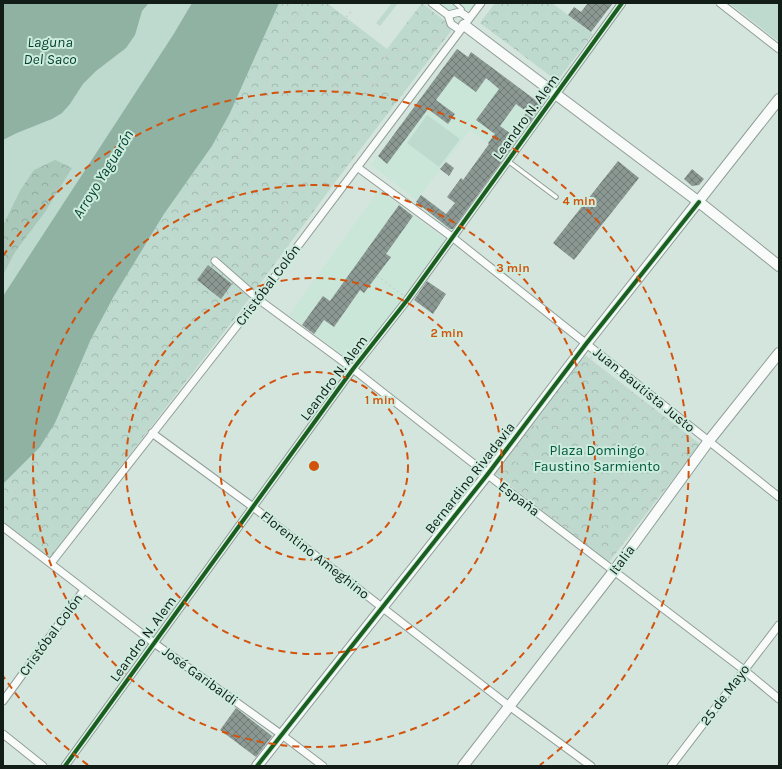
<svg xmlns="http://www.w3.org/2000/svg" width="782" height="769" viewBox="0 0 782 769" font-family="Karla,sans-serif">
<defs>
<pattern id="forest-crowns" width="20" height="18" patternUnits="userSpaceOnUse"><rect width="20" height="18" fill="#a9c8ba"/><path d="M2 6a3 3 0 1 1 6 0M12 15a3 3 0 1 1 6 0" fill="none" stroke="#90ab9f"/></pattern>
<pattern id="park-crowns" width="20" height="18" patternUnits="userSpaceOnUse"><rect width="20" height="18" fill="#bed9cd"/><path d="M2 6a3 3 0 1 1 6 0M12 15a3 3 0 1 1 6 0" fill="none" stroke="#a2baaf"/></pattern>
<pattern id="building-cross-hatch" width="8" height="8" patternUnits="userSpaceOnUse"><rect width="8" height="8" fill="#8b9792"/><path d="M0 0l8 8M0 8l8-8" fill="none" stroke="#707b76"/></pattern>
</defs>
<rect width="100%" height="100%" fill="#d4e5dd"/>
<path fill="#c9e6d9" d="M437 3H477L473 9 448 11Z
M457 49 468 57 471 52 543 106 506 156 470 130 417 200 371 165Z
M379 190 445 239 355 364 289 315Z"/>
<path fill="#bed9cd" d="M149 3H192L173 35 3 296V140L17 133 52 119 70 104 83 84 96 71 138 22 142 11Z
M392 3H398L380 26 376 23Z
M729 3H779V42Z
M427 115 460 139 439 167 407 143Z"/>
<path fill="url(#forest-crowns)" d="M55 160 72 168 45 212 15 252 3 275V225L21 189 34 170Z"/>
<path fill="url(#park-crowns)" d="M279 3H327L387 49 422 3 450 25 451 31 336 181 234 319 50 558 3 522V484L40 447 55 423 91 339 114 296 164 214 212 146 230 113Z
M495 3H552L593 34 557 81 480 23Z
M585 355 700 444 609 562 494 473Z"/>
<path fill="#8fb2a3" d="M3 3H149L142 11 135 35 126 48 96 71 83 84 70 104 62 113 52 119 17 133 3 140Z
M192 3H279L230 113 212 146 164 214 114 296 91 339 55 423 40 447 3 484V296L173 35Z"/>
<path fill="url(#building-cross-hatch)" d="M588 3H613L591 32 568 15 574 7 581 12Z
M457 49 468 57 471 52 542 105 530 122 523 117 527 112 516 104 500 126 518 139 453 229H450L416 202 421 195 446 214 455 203 447 197 461 178 463 180 471 169 489 144 488 143 495 134 476 120 499 89 486 78 476 92 454 76 436 100 455 114 448 124 428 109 387 164 378 156Z
M618 161 639 178 574 260 553 243Z
M446 162 454 168 449 176 440 169Z
M692 169 704 179 699 185 692 186 684 179Z
M399 205 413 216 386 254 391 257 364 293 360 290 334 327 324 320 314 334 302 325 323 296 330 301Z
M208 265 232 284 221 299 197 280Z
M427 281 446 294 433 314 414 300Z
M236 708 272 736 256 757 220 730Z"/>
<g fill="none" stroke-linecap="round" stroke-linejoin="round">
<g stroke="#919e98" stroke-width="5.5">
<path id="lane" d="M455 3 462 9 460 12
M508 161 556 197"/>
</g>
<g stroke="#919e98" stroke-width="9">
<path id="street" d="M432 3 448 15
M720 3 779 49
M448 15 460 12 469 18
M448 15 451 24 460 30
M357 167 452 237 779 497
M215 261 258 299 353 369 497 482 744 670 779 699
M152 433 253 507 509 706 591 766
M3 527 154 643 282 735 323 766
M51 563 258 299 481 3
M3 701 84 590
M3 734 43 766
M65 766 353 369 408 299 622 3
M671 766 779 625"/>
</g>
<g stroke="#919e98" stroke-width="12">
<path id="secondary" d="M464 25 699 202 779 266
M257 766 487 475 586 344 779 99
M463 766 614 571 708 442 779 353"/>
</g>
<path stroke="#ccd1cf" stroke-width="1.5" stroke-dasharray="2 3" stroke-linecap="butt" d="M312 3C317 14 328 19 336 28
M351 12 336 28 333 39 335 60 342 70 351 77
M434 40 444 25
M281 47 313 65 337 88 352 108 359 120 363 137
M313 65 324 57 334 53
M358 73 364 80 374 85 408 87
M314 113 322 102 351 77 398 49 410 50
M335 123 352 108 397 60 411 50 434 40 445 38
M206 192 214 198 220 211 225 227 234 237 241 249 249 268
M187 215 195 200 206 192 230 168 251 133 255 115 266 95 269 71 277 58 281 47 302 3
M288 246 284 198 290 174 307 146
M260 251 281 258
M213 255 221 242 225 227
M244 276 272 229 284 202 310 179 327 170
M377 276 403 295
M592 357 588 361 597 441
M588 361 638 399 692 443 610 557 499 473 543 416Z
M111 382C120 349 125 307 153 285
M123 394 129 399 133 405 154 421
M113 408 120 413 126 416 145 432
M145 414 236 289
M543 416 585 447
M608 444 638 399
M615 455 692 443
M611 468 651 501
M509 471 589 370 683 445 644 495
M499 473 583 460
M601 474 606 548 610 557
M3 509 19 487 31 485"/>
<use href="#lane" stroke="#f9fbfa" stroke-width="3.5"/>
<use href="#street" stroke="#f9fbfa" stroke-width="7"/>
<use href="#secondary" stroke="#f9fbfa" stroke-width="10"/>
<g stroke="#cdecde" stroke-width="6">
<path id="cycleway" d="M65 766 353 369 408 299 622 3
M257 766 487 475 586 344 699 202"/>
</g>
<use href="#cycleway" stroke="#1b5e20" stroke-width="4"/>
</g>
<g fill="none" stroke="#d3530d" stroke-width="2" stroke-dasharray="7 5">
<circle cx="314" cy="466" r="94"/>
<circle cx="314" cy="466" r="188"/>
<circle cx="314" cy="466" r="281"/>
<path d="M88 765A375 375 0 0 1 3 676M3 256A375 375 0 1 1 540 765"/>
</g>
<g text-anchor="middle" dominant-baseline="central" stroke-width="4" stroke-linejoin="round" paint-order="stroke">
<g font-size="14" fill="#121d18" stroke="#cdecde">
<text transform="translate(526 117) rotate(-54)">Leandro N. Alem</text>
<text transform="translate(268 285) rotate(-53)">Cristóbal Colón</text>
<text transform="translate(334 378) rotate(-53)">Leandro N. Alem</text>
<text transform="translate(644 390) rotate(39)">Juan Bautista Justo</text>
<text transform="translate(470 478) rotate(-52)">Bernardino Rivadavia</text>
<text transform="translate(519 499) rotate(37)">España</text>
<text transform="translate(315 555) rotate(38)">Florentino Ameghino</text>
<text transform="translate(622 560) rotate(-53)">Italia</text>
<text transform="translate(51 635) rotate(-54)">Cristóbal Colón</text>
<text transform="translate(143 639) rotate(-54)">Leandro N. Alem</text>
<text transform="translate(200 676) rotate(36)">José Garibaldi</text>
<text transform="translate(725 695) rotate(-53)">25 de Mayo</text>
</g>
<g font-size="14" fill="#02583f" stroke="#cdecde">
<text x="597" y="450">Plaza Domingo<tspan x="597" dy="16">Faustino Sarmiento</tspan></text>
</g>
<g font-size="15" font-style="italic" fill="#003e2c" stroke="#cdecde">
<text x="50" y="42">Laguna<tspan x="50" dy="17">Del Saco</tspan></text>
<text transform="translate(103 174) rotate(-58)">Arroyo Yaguarón</text>
</g>
</g>
<circle cx="314" cy="466" r="6" fill="#d3530d" stroke="#cdecde" stroke-width="2"/>
<g font-size="12" text-anchor="middle" font-weight="bold" fill="#d3530d" stroke="#cdecde" stroke-width="4" stroke-linejoin="round" paint-order="stroke">
<text x="579" y="205">4 min</text>
<text x="513" y="272">3 min</text>
<text x="447" y="337">2 min</text>
<text x="380" y="404">1 min</text>
</g>
<rect width="782" height="769" fill="none" stroke="#121d18" stroke-width="8"/>
</svg>
